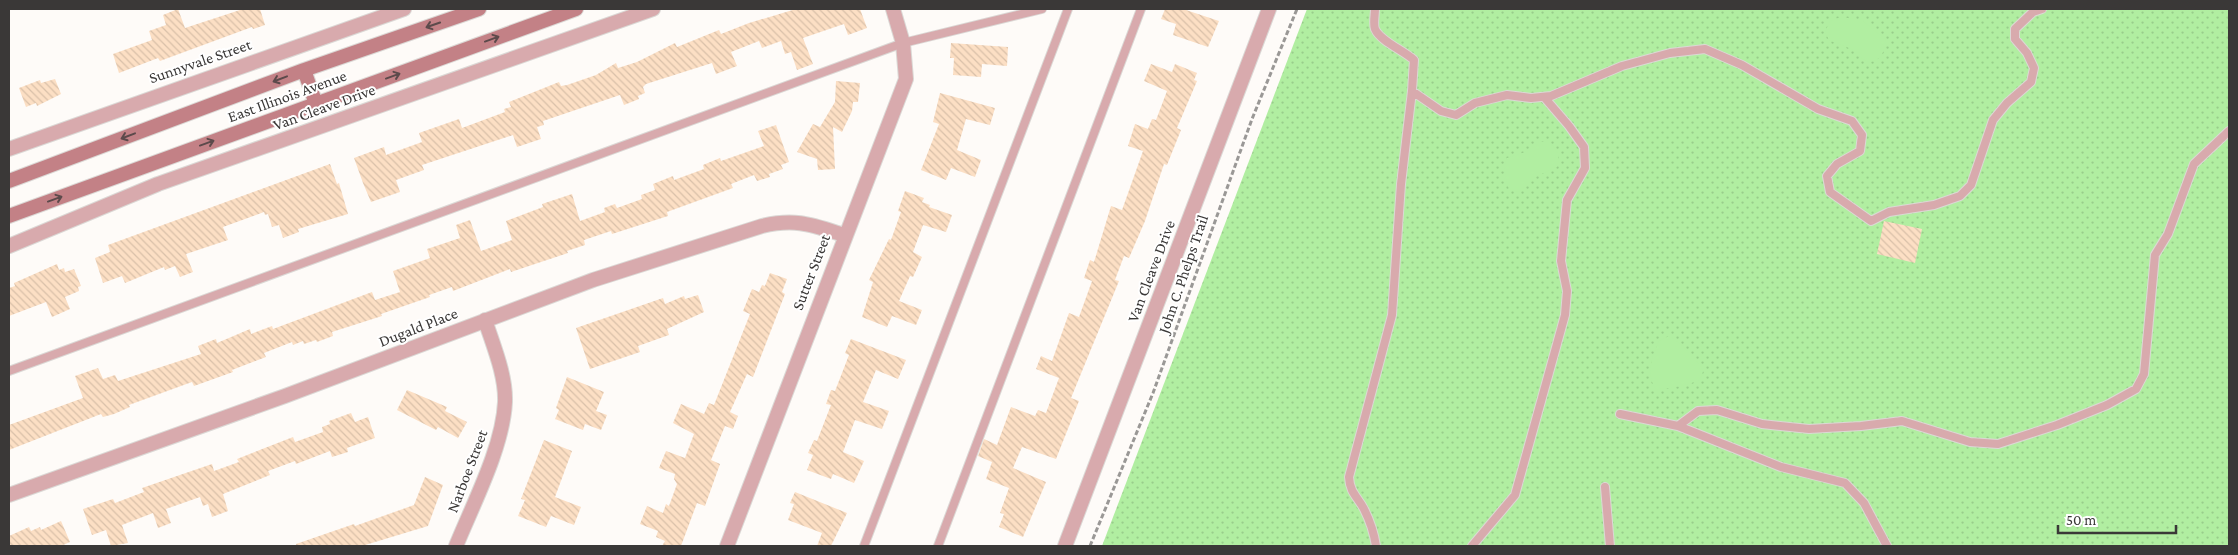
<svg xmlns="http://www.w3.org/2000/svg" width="2238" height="555" viewBox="0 0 2238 555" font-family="'Crimson Pro',serif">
<defs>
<pattern id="grass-dots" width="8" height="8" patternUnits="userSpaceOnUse" patternTransform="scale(1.25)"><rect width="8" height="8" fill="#b1eea1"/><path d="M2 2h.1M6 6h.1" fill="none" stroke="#99cd8b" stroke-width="1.8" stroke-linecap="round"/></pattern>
<pattern id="building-back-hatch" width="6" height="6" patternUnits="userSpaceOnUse" patternTransform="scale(1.25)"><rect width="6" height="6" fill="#fcdfc4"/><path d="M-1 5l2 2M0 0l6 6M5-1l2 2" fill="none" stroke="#d9c0a9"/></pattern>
</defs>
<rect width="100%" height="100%" fill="#fefbf8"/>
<path fill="url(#grass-dots)" d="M1307 9H2229V546H1102Z"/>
<path fill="#b1eea1" d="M1841 17 1862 20 1885 39C1887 51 1877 68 1863 59 1858 56 1855 51 1851 49 1844 45 1836 44 1829 40L1825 32 1830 21Z
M1540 142H1549C1557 150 1561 156 1557 167L1537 176 1519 192 1509 189C1506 179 1502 168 1507 158L1528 151Z
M1669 336C1678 340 1700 362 1703 371 1703 372 1701 378 1700 379 1695 384 1663 390 1656 389 1645 375 1652 357 1659 341Z"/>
<path fill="url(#building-back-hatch)" d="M178 9 185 28 243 9H260L265 25 253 29 252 27 160 61 158 58 119 73 113 54 152 40 149 31 166 25 163 15Z
M796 9H860L867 28 848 35 844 24 803 38 813 64 797 70 791 52 785 54 781 41 762 48 759 41 731 52 737 66 716 74 712 63 646 84 643 87 645 93 638 96 639 99 624 105 620 95 543 121 544 125 537 127 541 139 517 147 513 135 422 165 424 170 396 180 400 192 371 202 363 183 354 158 384 147 386 155 422 142 419 133 459 119 462 128 505 112 504 109 511 107 509 102 559 82 561 86 567 85 596 75 616 63 618 68 637 62 675 43 677 47 719 30 721 34 749 23Z
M1165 9H1183L1219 21 1208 47 1173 35 1176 24 1161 19Z
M951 43 1008 47 1007 66 982 64 981 77 953 75 954 58H950Z
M1151 64 1172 72 1175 64 1197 73 1194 80 1197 81 1177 128 1181 130 1167 165 1164 164 1145 221 1129 258 1124 256 1115 280 1119 281 1071 398 1079 401 1056 459 1022 447 1013 468 1046 482 1023 537 999 527 1004 514 1000 513 1009 488 986 479 992 462 978 456 984 439 997 445 1011 407 1035 416 1038 410 1046 413 1059 378 1036 369 1041 356 1052 361 1069 313 1079 317 1092 281 1084 278 1090 260 1094 262 1111 206 1122 210 1143 151 1128 146 1135 124 1148 129 1152 119 1156 120 1167 91 1144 81Z
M55 79 61 94 37 106 36 103 26 107 19 88 40 80 41 83Z
M836 81 860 83 858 102H853L852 111 842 132 833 127 835 169 818 170 817 159 797 152 813 124 820 127 835 102Z
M940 93 995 108 990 125 966 119 957 150 981 160 975 177 951 168 946 180 921 170 939 124 933 122Z
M776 125 789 162 781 165 783 169 769 174 770 177 757 181 754 175 731 184 733 188 667 212 668 216 612 234 611 231 584 240 585 245 567 251 568 253 511 272 510 269 453 291 452 287 429 295 430 297 381 314 382 316 332 332 333 336 317 342 316 340 304 344 303 341 293 345 292 342 264 353 266 357 232 370 233 372 194 386 192 382 129 405 130 407 114 414 103 417 101 414 9 450V425L83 398 75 376 98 368 103 379 115 375 118 381 201 354 198 346 216 339 217 343 250 329 251 334 272 326 273 329 372 292 375 300 400 292 393 271 430 258 427 249 460 238 456 225 470 220 481 251 512 240 506 221 543 207 542 204 572 194 580 221 605 212 604 208 615 204 617 208 642 199 641 195 655 190 653 184 673 176 674 180 704 169 703 165 720 158 721 161 764 146 758 131Z
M330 164 337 184 339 183 348 214 298 229 299 232 283 238 279 225 272 227 268 214 265 215 264 212 223 227 228 240 186 254 193 272 180 277 175 266 165 270 164 267 125 283 122 276 103 283 95 258 110 252 108 245Z
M905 191 924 198 922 202 930 205 929 207 952 215 946 232 923 225 913 252 922 257 913 277 910 276 899 301 922 310 916 325 892 316 887 327 862 317 873 282 869 280 889 239 891 240 901 212 898 211Z
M1884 221 1922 229 1915 263 1877 254Z
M57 264 59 270 64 268 65 272 74 269 81 286 78 287 79 291 65 297 70 309 52 317 46 302 9 316V288L15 286 14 283Z
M770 273 787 279 782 292 785 294 753 377 747 374 730 412 738 416 733 429 725 426 711 460 720 464 705 506 697 503 681 546H662L665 541 656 537 658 531 640 524 647 506 663 513 666 504 669 506 677 484 674 479 675 474 659 468 666 451 685 458 694 434 673 423 681 404 704 414 709 403 714 405 750 314 743 311 752 289 759 292 762 285 765 286Z
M698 295 704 312 667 329 669 335 638 346 640 352 590 369 576 328 663 298 665 304 684 296 685 299Z
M851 339 906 360 898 379 876 370 863 402 889 411 882 429 855 420 843 452 864 461 854 483 833 474 831 479 807 470 813 455 808 453 814 440 817 441 831 405 826 404 831 390 835 391 849 355 845 353Z
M567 377 604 392 596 411 607 415 601 430 585 424 583 430 555 419 559 410 556 408Z
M407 390 447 407 445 411 467 422 458 438 438 427 436 430 397 410Z
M351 413 355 422 368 417 375 438 347 448 348 452 332 457 330 451 296 464 295 461 268 471 270 475 223 494 228 511 212 517 208 504 203 506 200 497 166 509 171 523 158 528 153 513 122 525 128 543 111 546 106 530 92 535 83 509 113 499 115 503 144 492 142 488 212 464 214 471 239 462 237 459 293 437 295 442 323 432 322 427 330 424 329 421Z
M544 440 572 451 555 497 581 507 574 525 551 516 546 527 518 516 525 500 521 499Z
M425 477 443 485 428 526 362 546H296V544L354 524 355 526 414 505Z
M795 492 847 513 831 546H817L822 533 788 520 794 504 790 503Z
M61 521 70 542 61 546H9V536L29 527 31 531 40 527 41 530Z"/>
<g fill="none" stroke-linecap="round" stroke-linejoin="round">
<g stroke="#dbd8d5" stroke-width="10">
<path id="service" d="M1375 9C1375 15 1373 24 1375 29 1380 41 1403 50 1414 60L1412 91
M9 371 903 43 1042 9
M1620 414 1678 426 1698 411 1717 410 1762 424 1809 429 1861 426 1902 421 1970 442 1998 444 2057 425 2107 405 2136 389 2144 374 2155 255 2168 234 2194 164 2229 131
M1678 426 1781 467 1845 483 1864 503 1887 546
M1605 487 1610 546
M864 546 1068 9
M938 546 1141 9
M1376 546C1374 533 1370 521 1364 509 1357 496 1350 493 1349 477L1392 315 1401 184 1412 91 1441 111 1456 115 1475 103 1507 95 1531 98 1551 96 1622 66 1670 53 1705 49 1742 65 1818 109 1852 121 1862 135 1860 151 1837 164 1827 176 1830 192 1871 221 1889 212 1934 205 1960 196 1971 185 1993 120 2007 103 2031 82 2034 68 2027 53 2015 39V29L2033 12 2042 9
M1472 546 1515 495 1565 315 1567 291 1561 261 1567 200 1585 168 1584 147 1569 126 1544 97"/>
</g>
<g stroke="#dbd8d5" stroke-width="16">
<path id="minor" d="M9 149 404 9
M9 246 158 184 653 9
M9 495 285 396 593 280 762 226C796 218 812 225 844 235
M456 546C473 504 503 447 505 402 506 375 493 345 485 320
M727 546 906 79 903 43 893 9
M1065 546 1269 9"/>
</g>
<g stroke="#dbd8d5" stroke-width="16">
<path id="secondary" d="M304 70 316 104
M9 181 304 70 479 9
M9 216 576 9"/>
</g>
<path stroke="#9a9896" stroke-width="3" stroke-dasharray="5 2.5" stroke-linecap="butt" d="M1090 546 1153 393 1252 119 1297 9"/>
<use href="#service" stroke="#d8aaad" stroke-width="8"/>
<use href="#minor" stroke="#d8aaad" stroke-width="14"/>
<use href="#secondary" stroke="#c38186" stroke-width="14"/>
</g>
<defs><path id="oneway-shaft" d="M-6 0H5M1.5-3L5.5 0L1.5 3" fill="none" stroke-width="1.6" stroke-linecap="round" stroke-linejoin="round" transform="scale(1.25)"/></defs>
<g stroke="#5c4a4b">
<use href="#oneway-shaft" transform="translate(433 25) rotate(161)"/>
<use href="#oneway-shaft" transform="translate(492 39) rotate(-20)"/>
<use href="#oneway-shaft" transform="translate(393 76) rotate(-20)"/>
<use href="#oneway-shaft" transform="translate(280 79) rotate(159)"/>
<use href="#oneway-shaft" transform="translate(128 136) rotate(159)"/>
<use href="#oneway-shaft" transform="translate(207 143) rotate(-20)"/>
<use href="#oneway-shaft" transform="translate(55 199) rotate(-20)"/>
</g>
<g text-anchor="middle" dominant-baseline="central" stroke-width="4" stroke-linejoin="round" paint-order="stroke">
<g font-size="16" fill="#3a3837" stroke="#fff">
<text transform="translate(200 61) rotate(-19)">Sunnyvale Street</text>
<text transform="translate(287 96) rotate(-20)">East Illinois Avenue</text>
<text transform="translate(324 107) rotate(-20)">Van Cleave Drive</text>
<text transform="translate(1151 271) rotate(-69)">Van Cleave Drive</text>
<text transform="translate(811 272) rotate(-69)">Sutter Street</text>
<text transform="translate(1183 274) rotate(-71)">John C. Phelps Trail</text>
<text transform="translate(418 327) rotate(-21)">Dugald Place</text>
<text transform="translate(467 471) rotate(-69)">Narboe Street</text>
</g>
</g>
<rect width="2238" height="555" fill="none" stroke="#3a3837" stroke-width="20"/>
<path d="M2058 525v8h118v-8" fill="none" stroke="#3a3837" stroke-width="2.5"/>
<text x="2066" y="525" font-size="15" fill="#3a3837" stroke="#ffffff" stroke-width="4" paint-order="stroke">50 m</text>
</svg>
